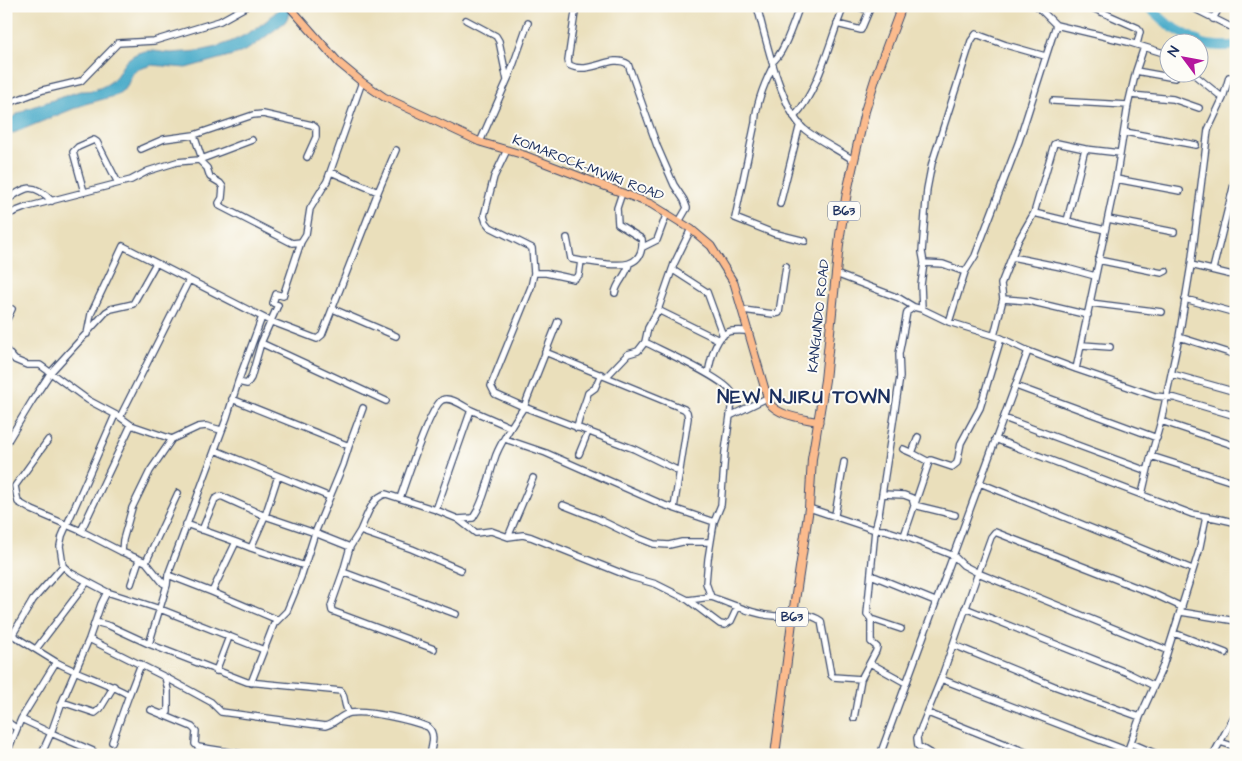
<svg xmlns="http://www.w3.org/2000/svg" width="1242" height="761" viewBox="0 0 1242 761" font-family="'Architects Daughter',sans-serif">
<rect width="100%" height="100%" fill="#fdfcf7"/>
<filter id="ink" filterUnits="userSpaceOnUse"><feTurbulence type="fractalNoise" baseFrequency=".02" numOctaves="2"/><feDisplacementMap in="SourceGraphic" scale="10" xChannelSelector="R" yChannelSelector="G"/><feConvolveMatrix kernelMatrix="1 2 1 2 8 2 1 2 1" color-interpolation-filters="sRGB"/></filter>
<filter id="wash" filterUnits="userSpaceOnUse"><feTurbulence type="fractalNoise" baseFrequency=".0096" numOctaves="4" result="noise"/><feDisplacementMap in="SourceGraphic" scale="20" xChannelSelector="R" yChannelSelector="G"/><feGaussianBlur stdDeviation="1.12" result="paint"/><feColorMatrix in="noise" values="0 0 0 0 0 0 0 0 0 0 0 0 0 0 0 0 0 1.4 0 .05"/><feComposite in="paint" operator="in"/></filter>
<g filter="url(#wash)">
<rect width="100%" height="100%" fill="#eadfbb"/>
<path fill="#4aabc9" stroke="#326d94" d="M281 6H298L291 12 285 22 252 47 240 53 186 68 152 65 139 69 133 73 126 88 115 96 85 104 6 136V121L26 109 80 91C93 92 110 86 117 75 124 64 125 59 138 53 151 48 159 53 172 53 180 52 190 52 198 51 227 47 263 29 281 6Z"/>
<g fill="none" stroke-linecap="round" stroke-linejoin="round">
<path stroke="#4aabc9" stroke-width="10" d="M1147 6 1170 26 1199 42
M1200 43C1207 46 1228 47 1236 45"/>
</g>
</g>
<g filter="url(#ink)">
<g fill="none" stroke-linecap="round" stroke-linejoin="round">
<g stroke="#3a496c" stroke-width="8">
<path id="minor" d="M576 6 568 60 569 65C590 76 611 53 628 64L657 146 674 185 684 200 687 208 680 220
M757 6C765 36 781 109 804 129 819 141 837 149 853 160
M857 6 869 11 871 6
M1037 6 1056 25 1128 42 1170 55
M1088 6 1138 28 1140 32 1137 44
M1189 6 1231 27 1236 24
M1213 19 1220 6
M466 20 496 36 499 41 507 80
M837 24 861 30 869 11
M772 62C784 55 794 20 800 6
M773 66C764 84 756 103 755 123L735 218 773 233 805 241
M1136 71 1175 78
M1191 72 1223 98
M1131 95 1173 99 1199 108
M1053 101 1128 105
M6 104 43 90 81 81 118 43 154 41 220 21 247 6
M794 117C820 88 829 42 844 6
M1125 132 1196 145
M194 135 202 159
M480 142 510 74 528 23
M141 149 164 139 194 135 253 115 263 114 312 125 316 128V137L307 157
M507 150 494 177 484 216 486 222 490 227 532 248 534 273 531 287 492 383 491 386 495 394 524 407 558 321
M199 160 207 168 210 177 220 183 223 187 222 198 219 203 220 206 292 243 301 242
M331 172 378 192 396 150
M1116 179 1180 191
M84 192 73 152 78 147 94 140 97 142 118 183
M6 201C26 186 33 182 52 201
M780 204 800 124
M1034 213 1105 230
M6 215 27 207 131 180 148 171 177 162 199 160 252 140
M1108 219 1174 232
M1067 221 1085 149
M567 238 571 259 581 261
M643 247 657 240 667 213
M1012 257 1066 268 1095 276
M1098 260 1162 273 1166 271
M924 263 943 264 965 272
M1191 265 1236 276
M1213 269 1236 176
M673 270 707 292 723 336
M534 273H546L574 279 579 275 581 261C604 262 645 277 642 239L618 224 617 208 622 193
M836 274 899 298 914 307 922 309 949 322 1001 338 1028 351 1076 369 1155 396 1175 398 1236 416
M615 293C617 282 627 275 629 264
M1003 299 1029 301 1088 315
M1185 299 1236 313
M1090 303 1162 312
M333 309 396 336
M922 309 921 285 924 263 922 252 927 189 932 163 971 41 976 34 1006 45 1045 56
M658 310 719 340
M743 310 773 314 779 313 786 266
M6 321 12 309
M949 322 965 272 975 256 1019 141 1056 25
M87 334 91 314 123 246 270 321 317 339 322 335 378 192
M994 336 1003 299 1001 284 1018 241 1034 213 1054 144 1057 143 1085 149 1120 153
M1179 337 1236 355
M261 343 386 401
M1082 345 1110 347
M6 350 15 360 27 365H40L88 400 118 416
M545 352 684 409 687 412 688 418 674 508
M1076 369 1116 179 1128 105 1136 71 1144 47
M708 374C710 362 715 337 728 332 734 330 743 331 749 331
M1172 374 1236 392
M607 376 628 354 638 351 645 342 648 328 658 310 674 264 691 229
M238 382 262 317
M1016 386 1157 438
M232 399 349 446 343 465 315 533 301 577 287 611 274 624 251 683
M730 416 767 398
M1004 418 1147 471
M1161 421 1236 446
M577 428C579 415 585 405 588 393L595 388 601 374
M918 437 912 453 929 462
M172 439 131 425 120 417 189 280
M505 439 546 453 664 505 714 522
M995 439 1192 514C1207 517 1221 518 1236 523
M48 440 15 486 18 502 32 510 81 531 122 552 146 562 163 583 167 585 168 575
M6 444 32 401 51 372 106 312 111 309 133 304 156 263
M349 446 363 408
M903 449 912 453
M215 450 330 497
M579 454 588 432
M1151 456 1236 483
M278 476 265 516 251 548 236 542 212 592 168 575 227 417 238 382 247 384 251 378 261 343 278 305 273 303 276 294 283 296 301 242 306 234 310 209 327 181 362 82
M980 483 1192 569
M882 494 904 495 912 498 914 505 955 515
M1142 494 1151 456 1161 421 1179 337 1191 265 1208 130 1223 98 1229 77
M400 498C406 481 430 407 442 400 451 396 463 406 471 410
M563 505 596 518 631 535 654 544 669 545 682 542H710
M809 508 875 530H885L904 536 954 556 963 565 978 573 1167 650
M436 510 471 410 510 427
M835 515 844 462
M458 519 476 533 491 531 508 537 523 535 531 537 631 577 656 584 688 600 711 597 706 583 708 559 714 522 721 505 725 452 733 394C726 379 662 351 645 342
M186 524 236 542
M202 530 215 499 221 496 265 516 315 533 350 547
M81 531 131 425
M360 531C366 519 371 497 386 494L436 510 458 519 473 518C485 500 489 475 496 455 503 438 514 422 524 407L634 449 679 471
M904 536 929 462 931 460 952 467 957 463 961 443 980 408 1001 338
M508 537 533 478
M251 548 305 566
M122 552 123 540 132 508 150 471 172 439 198 427 206 426 221 430
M146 562 178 493
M63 566 71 573 107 592
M343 572 331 606 332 611 434 649
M871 575 935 601
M131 584 139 560
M212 592 278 620
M711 597C732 604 754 615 775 616 792 616 807 611 821 621L831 675 833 677 861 679
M688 600 720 624 725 625 731 621 738 606
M965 608 1128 673 1154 686
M1181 612 1236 621
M456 614 343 572 350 547 360 531 412 549 461 570
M871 619 901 629
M95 622 110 626 149 644 247 682 341 691C346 697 343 705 349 713
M1174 633 1226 653
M89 639 165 677 211 702 221 712 325 726C335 724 340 715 350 713 368 710 411 720 428 727 436 734 432 745 430 755
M149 644 167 585
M954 645 1054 686 1140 717
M36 649 87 582
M56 662 14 636 13 634 33 600 63 566 60 546 62 536 115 415
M870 663 906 683
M216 671 229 637
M941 679 1128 751
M62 702 89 639 101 604 107 592 160 609 264 650
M151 710 192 727 196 731 195 744 198 747 249 755
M928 713 1033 755
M161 714 168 712V690L165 677
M854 718 861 679 876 651 877 647 871 642V619L867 614 875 530 879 514 900 377 899 354 907 312 914 307
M21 719 51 733 62 702 95 713 100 709 114 686
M6 721 16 728
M112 742 129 695
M1220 742 1236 747
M1131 743 1159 755
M8 751 15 755
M6 755 21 719 56 662C80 675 106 682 129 695L141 664
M41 755 51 733 93 751
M880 755 1028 351
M933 755 918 746 917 738 941 679 978 573 991 537 995 532 1156 595 1182 607
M1126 755 1140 717 1163 666 1199 551 1206 517
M1213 755 1236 713"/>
</g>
<g stroke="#3a496c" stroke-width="9">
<path id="major" d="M289 6 339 63 362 82 384 97 480 142 524 155 651 204 691 229 711 246 734 283 769 403C780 417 803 418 819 422"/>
</g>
<g stroke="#3a496c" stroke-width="10">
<path id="highway" d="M775 755 793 614 809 508 812 459 825 380 840 235 847 192 865 111 877 73 902 6"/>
</g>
<use href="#minor" stroke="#fff" stroke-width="5.5"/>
<use href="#major" stroke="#fbbb8d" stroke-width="7"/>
<use href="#highway" stroke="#fbbb8d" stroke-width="8"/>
</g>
</g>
<g text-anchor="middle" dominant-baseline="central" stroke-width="4" stroke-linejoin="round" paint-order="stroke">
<g fill="#fdfcf7" stroke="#5f6c8c" stroke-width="1">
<rect x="828" y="201.5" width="32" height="19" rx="4"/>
<rect x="776" y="607.5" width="32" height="19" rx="4"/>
</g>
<g font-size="12" font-weight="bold" fill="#1b2f5e">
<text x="844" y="211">B63</text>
<text x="792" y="617">B63</text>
</g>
<g font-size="14" fill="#1b2f5e" stroke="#fdfcf7">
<text transform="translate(588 168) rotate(21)">KOMAROCK-MWIKI ROAD</text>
<text transform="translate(819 316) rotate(-84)">KANGUNDO ROAD</text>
</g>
<g font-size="19" font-weight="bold" letter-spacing="1" fill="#1b2f5e" stroke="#fdfcf7">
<text x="804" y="397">NEW NJIRU TOWN</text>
</g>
</g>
<rect width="1242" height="761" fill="none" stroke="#fdfcf7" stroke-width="25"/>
<g transform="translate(1184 58) rotate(302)"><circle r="24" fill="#fdfcf7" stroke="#a3aaba"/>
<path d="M0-4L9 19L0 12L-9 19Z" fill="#b5179e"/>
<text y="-8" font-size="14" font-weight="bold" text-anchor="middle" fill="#1b2f5e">N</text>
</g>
</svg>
